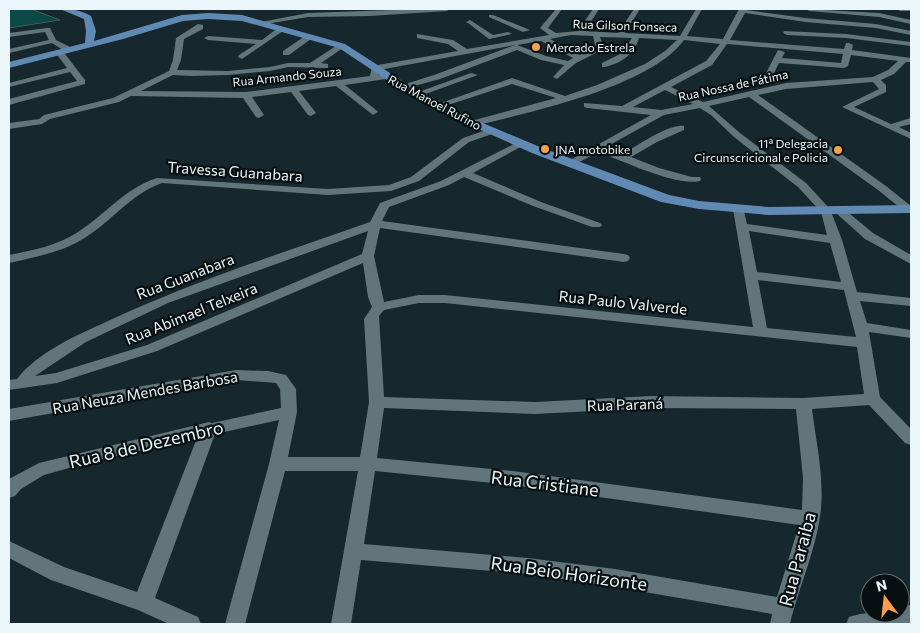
<svg xmlns="http://www.w3.org/2000/svg" width="920" height="633" viewBox="0 0 920 633" font-family="Commissioner,sans-serif">
<rect width="100%" height="100%" fill="#16272d"/>
<path fill="#0a4945" stroke="#475c5a" d="M9 9H31L60 20 9 28Z"/>
<g fill="none" stroke-linecap="round" stroke-linejoin="round">
<path fill="#61757b" fill-rule="evenodd" d="M420 9H450L447 11 370 16 308 17 260 25 256 23 308 13Z
M556 9H562L548 28 556 33 578 31 593 9H599L585 31 618 33 634 9H640L625 33 680 36 696 9H702L687 36 723 39 739 9 805 18 876 24 911 31V35L876 28 805 22 745 13 730 40 844 49 846 43H849L853 45 852 50 911 58V62H906L894 74 881 80 886 85V92L854 107 891 124 911 118V124L899 127 911 133V139L842 107 879 89 873 82 786 89 758 95 886 186 911 206V212L904 211 878 190 749 97 709 106 740 133 806 183 830 209 842 240 857 292 911 298V306L860 301 867 323 911 330V338L869 332 880 397 911 429V445L905 443 869 405 812 409C816 441 824 476 821 509 817 548 799 586 790 624H770L772 614 615 587 528 574 361 560 351 624H331L358 471H285L245 624H225L269 464 279 420 215 434 155 598 198 617 201 624H169L138 610 51 580 9 558V541L64 567 137 592 197 438 94 461 44 475 21 489 15 496 9 498V479L39 463 209 422 212 423 281 408 280 389 276 383 236 380 9 421V409L236 370 268 371 286 375 296 389 297 412 288 457H360L369 402 364 319 372 307 368 297 363 263 157 351 57 383 9 390V380L17 379C38 352 75 336 106 322 191 282 282 253 370 222L380 203 441 181 518 142H524L526 144 473 173 541 202 600 223 602 225 600 227H592L533 206 464 177 449 185 389 207 382 221 624 254 628 255 630 258 628 261 624 262 380 228 374 256 384 302 419 295H445L753 327 733 209 739 206 743 207 747 224 827 235 821 212 798 187 734 137 711 115 700 108 664 115 606 147 623 154C636 146 670 123 684 126V130L657 142 631 157 659 168 692 177H700L701 179 700 181C677 187 621 160 598 152L574 165 570 166 565 163 651 115 587 108 584 107V103L622 106 706 61 720 44 684 40C650 87 530 112 474 126L469 123 471 121 556 98 512 84 442 107 439 108 435 105 512 78 565 96 597 85 645 64 665 51 677 40 639 38C634 55 621 63 605 67H602V63L622 53 632 38 600 37 603 45 598 52 576 63 557 79 553 77 564 65 541 60 517 50 440 79 403 89 399 86 434 75 515 45 379 70 378 75H386V79L345 85 376 110 378 112 373 115 336 86 299 91 316 113 311 116 308 115 291 92 252 97 264 115 259 118 256 117 243 98 131 96 119 102 50 119 42 124 9 129V123L39 119 44 115 113 98 169 71 173 60 176 38 198 24 203 25V29L184 39 181 60 177 70 228 71 270 67 288 63H310L339 44 346 46 321 63 328 64V68H325L288 67 270 71 228 75 191 76 173 75 141 91 246 92 370 76 372 66 458 51 448 44 417 38V34L453 40 467 49 549 35 540 28ZM571 35 593 36 595 45 580 55 550 39ZM541 41 573 58 568 61 546 56 517 45ZM727 44 843 54 841 63 782 58 785 52 778 50 765 75 769 77H772L779 63 844 68 848 66 851 55 898 61 888 70 873 77 786 83 703 102 671 87 712 65ZM665 90 693 104 661 110 633 107ZM368 231 362 254 147 345 56 373 35 376 86 342 168 303ZM749 231 830 243 841 282 757 272ZM758 280 844 290 856 337 767 328ZM419 303H445L857 347 864 394 803 398 651 396 535 402 384 397 379 316 384 310ZM384 408 535 414 651 408 796 409 803 478 802 510 513 471 377 458ZM375 471 513 485 799 525 777 597 615 569 528 558 364 544Z
M806 9 879 13 911 20V24L879 17 809 11Z
M897 9H911V11H900Z
M489 15H493L530 30 523 32 489 17Z
M470 20 493 35 508 32 512 34 489 39 468 23 466 22Z
M279 27 286 29 242 59 238 57 239 55 256 44 208 40 204 38 208 36 262 40Z
M47 28H50L56 40 72 48V52H66L52 43 9 53V49L49 40 45 32 9 37V33Z
M784 31 846 34 911 42V46L846 38 787 35 783 33Z
M308 34 315 36 289 55H283V51Z
M56 50H62L85 80V84L9 105V99L77 81 70 72 9 87V83L67 68 55 52Z
M471 73 478 75 420 96 413 94Z
M492 128 497 131 495 133 469 142 419 181 391 191 328 195 162 183C131 194 113 220 86 237 64 252 35 257 9 263V255C33 250 57 246 78 232 106 214 125 188 157 178L328 189 389 185 411 177 463 138Z
M840 208 844 209 873 233 911 255V264L865 239 836 213 834 211Z
M911 605V623L846 624 849 617C866 611 881 613 900 613V606Z"/>
<path fill="#608ab3" fill-rule="evenodd" d="M60 9C72 9 81 10 91 16L96 31 94 41 182 15 208 13 242 15 345 44 407 84 471 118 540 147 669 195 699 201 769 207 911 205V213L769 215 699 209 661 202 532 153 463 122 399 88 339 48 242 21 208 19 183 21 123 39 9 68V62L85 43 86 31 84 19Z"/>
</g>
<g fill="#fa9f4e" stroke="#080f11" stroke-width="2">
<circle cx="536" cy="47" r="5"/>
<circle cx="545" cy="149" r="5"/>
<circle cx="838" cy="150" r="5"/>
</g>
<g text-anchor="middle" dominant-baseline="central" stroke-width="4.5" stroke-linejoin="round" paint-order="stroke">
<g font-size="12" fill="#ebf6fa" stroke="#080f11">
<text transform="translate(625 25) rotate(2)">Rua Gilson Fonseca</text>
<text transform="translate(287 76) rotate(-6)">Rua Armando Souza</text>
<text transform="translate(733 85) rotate(-12)">Rua Nossa de Fátima</text>
<text transform="translate(435 102) rotate(28)">Rua Manoel Rufino</text>
</g>
<g font-size="12" fill="#ebf6fa" stroke="#080f11" text-anchor="start">
<text x="546" y="47">Mercado Estrela</text>
<text x="828" y="143" text-anchor="end">11ª Delegacia<tspan x="828" dy="14">Circunscricional e Policia</tspan></text>
<text x="555" y="149">JNA motobike</text>
</g>
<g font-size="15" fill="#ebf6fa" stroke="#080f11">
<text transform="translate(235 171) rotate(4)">Travessa Guanabara</text>
<text transform="translate(185 276) rotate(-21)">Rua Guanabara</text>
<text transform="translate(623 302) rotate(6)">Rua Paulo Valverde</text>
<text transform="translate(191 313) rotate(-22)">Rua Abimael Telxeira</text>
<text transform="translate(145 392) rotate(-10)">Rua Neuza Mendes Barbosa</text>
<text transform="translate(625 404) rotate(-2)">Rua Paraná</text>
</g>
<g font-size="18" fill="#ebf6fa" stroke="#080f11">
<text transform="translate(146 444) rotate(-13)">Rua 8 de Dezembro</text>
<text transform="translate(545 483) rotate(7)">Rua Cristiane</text>
<text transform="translate(797 559) rotate(-75)">Rua Paraiba</text>
<text transform="translate(569 573) rotate(8)">Rua Beio Horizonte</text>
</g>
</g>
<rect width="920" height="633" fill="none" stroke="#ebf6fa" stroke-width="20"/>
<g transform="translate(885 598) rotate(345)"><circle r="24" fill="#080f11" stroke="#636b6e"/>
<path d="M0-4L9 19L0 12L-9 19Z" fill="#fa9f4e"/>
<text y="-8" font-size="14" font-weight="bold" text-anchor="middle" fill="#ebf6fa">N</text>
</g>
</svg>
